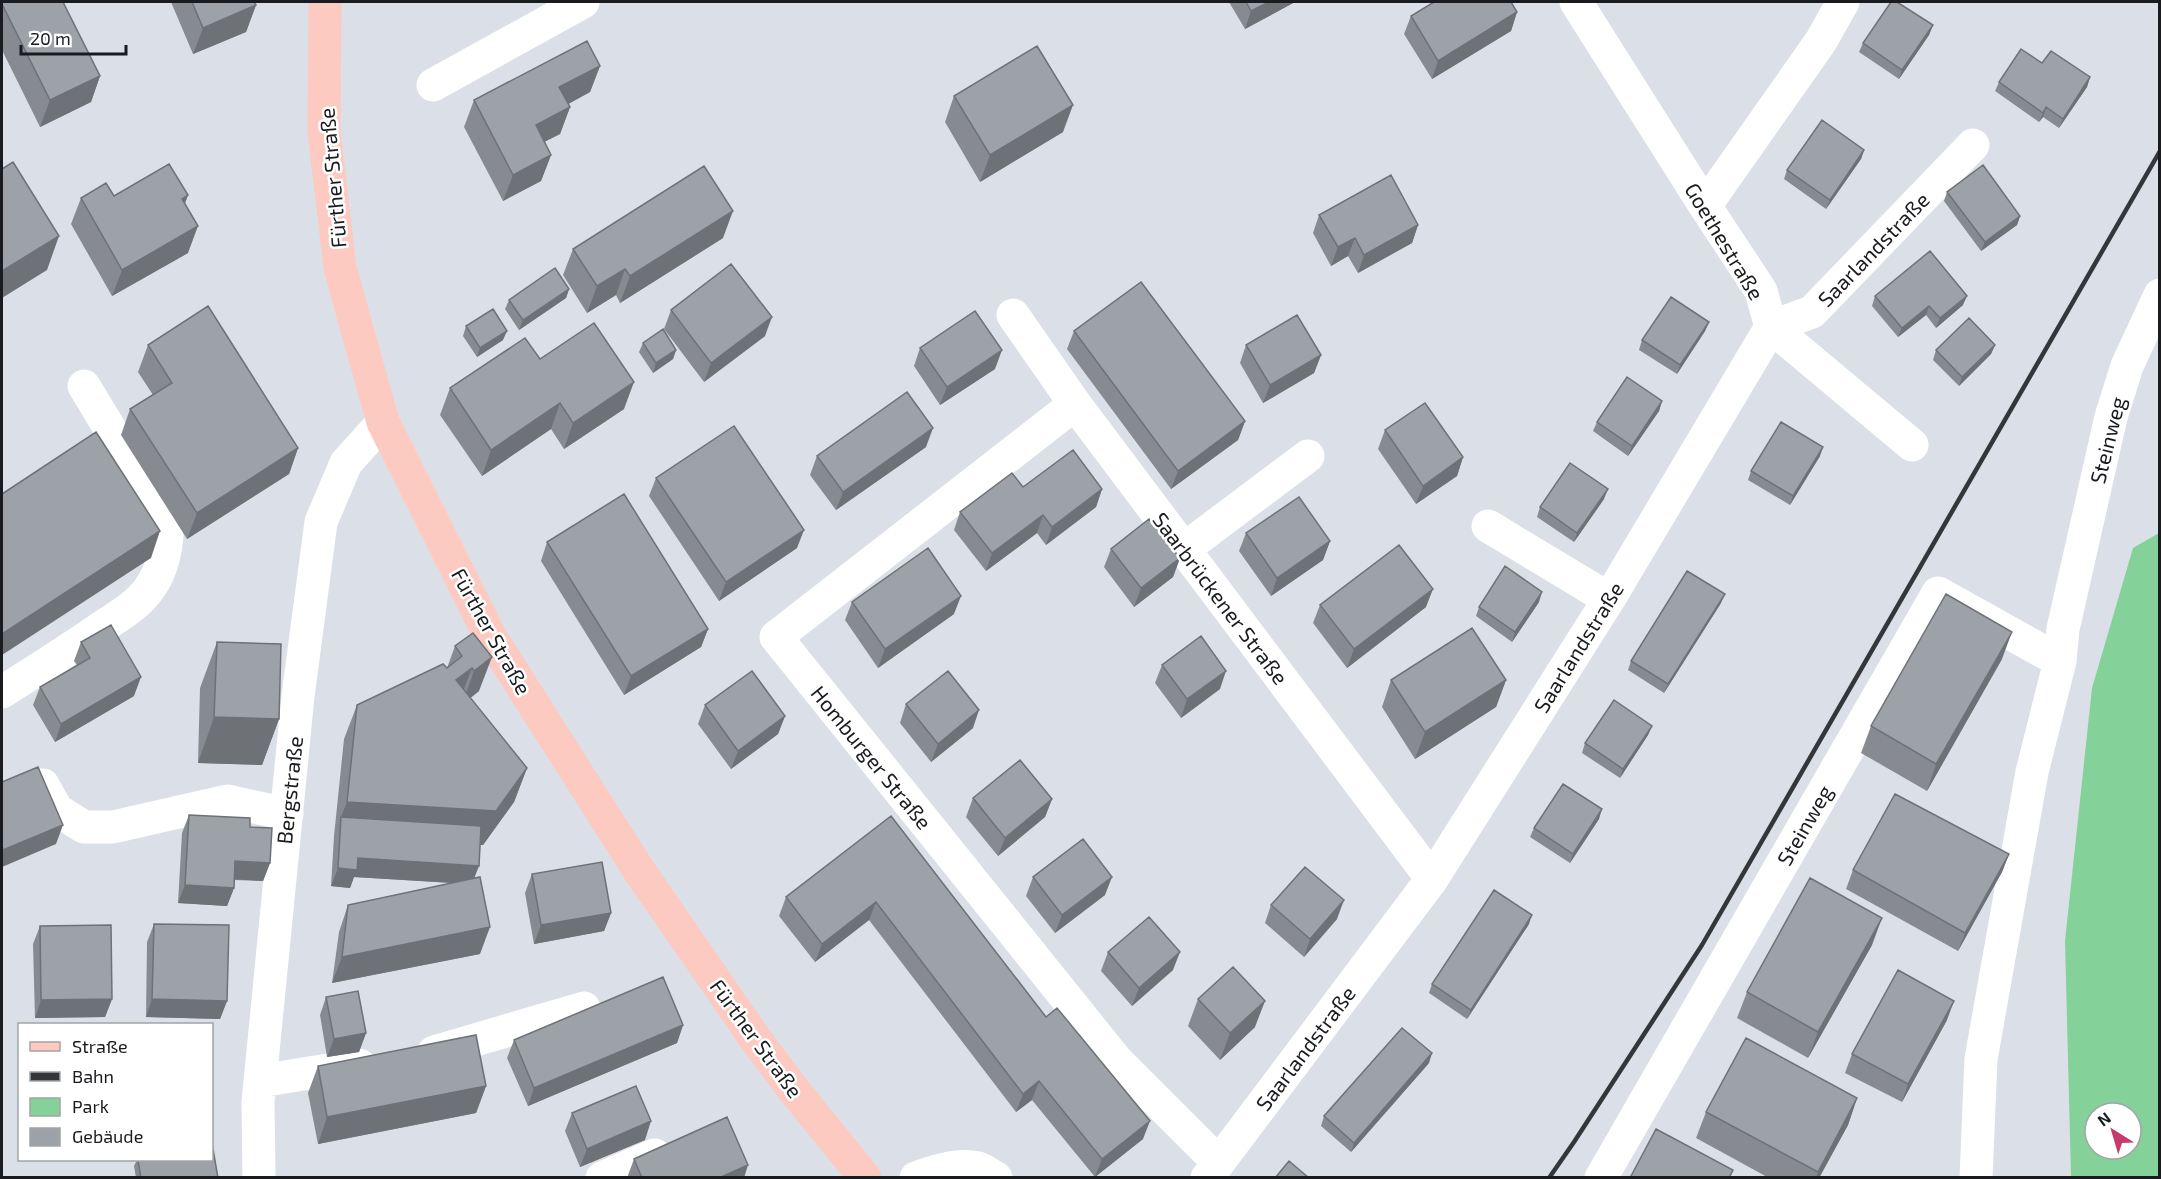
<svg xmlns="http://www.w3.org/2000/svg" width="2161" height="1179" viewBox="0 0 2161 1179" font-family="'Exo 2',sans-serif">
<rect width="100%" height="100%" fill="#dbe0e8"/>
<path fill="#84d19a" fill-rule="evenodd" d="M2159 533V1177H2071L2065 941 2092 688 2133 548ZM2095 1113H2131V1149H2095Z"/>
<g fill="none" stroke-linecap="round" stroke-linejoin="round">
<path stroke="#fff" stroke-width="33" d="M1576 2 1705 206 1761 291 1771 327 1912 445
M433 85 583 2
M1705 206 1821 41 1843 2
M1013 315 1075 404 1432 879
M1075 404 776 637 1117 1061 1218 1162
M1488 526 1609 599
M1184 549 1308 456
M2 692C34 672 67 651 99 629 117 617 137 606 149 589 163 570 168 545 167 523L84 386
M43 785 57 810 84 827H113L227 801 287 814
M434 1052 584 1008
M260 1081 359 1065
M259 1178 258 1102 298 696 321 522 346 463 383 422
M602 1178 655 1155
M916 1178C934 1171 959 1163 978 1168 984 1170 991 1175 996 1178
M1207 1178 1432 879 1609 599 1771 327 1812 312 1973 145
M1601 1178 1938 593 2060 661
M1976 1178 1981 1059 2032 772 2060 661 2063 629 2111 417 2127 366 2160 295"/>
<path stroke="#fccac0" stroke-width="33" d="M325 2 324 131 340 268 383 422 490 636 638 869 754 1037 793 1089 865 1178"/>
<path stroke="#34363a" stroke-width="4.5" d="M1549 1178 1574 1142 1702 945 2160 151"/>
</g>
<path fill="#878b91" d="M2 2 100 76 91 102 40 127 2 50Z
M171 2H254L256 5 246 32 193 54Z
M1229 2H1295L1245 29Z
M1517 12 1511 31 1432 79 1404 34 1411 16Z
M1933 25 1929 35 1899 79 1859 52 1863 43Z
M2042 63 2090 77 2087 87 2059 128 2043 117 2039 122 1995 91 1999 82Z
M600 66 590 92 568 104 570 107 560 134 544 142 551 155 541 181 503 201 464 127 474 100Z
M954 96 1063 132 980 182 945 122Z
M1864 150 1861 159 1826 209 1784 179 1787 170Z
M1947 192 2020 216 2017 225 1981 251 1944 201Z
M188 195 185 203 188 253 112 296 71 224 81 198Z
M1319 215 1418 225 1412 243 1358 273 1348 256 1331 266 1313 233Z
M723 238 620 303 616 295 587 313 563 275 573 249Z
M569 289 566 298 519 330 505 309 509 300Z
M1875 296 1963 305 1936 328 1926 315 1898 337 1872 306Z
M671 310 765 336 704 382 664 329Z
M1709 322 1705 331 1677 374 1639 350 1642 340Z
M466 326 503 340 477 357 463 336Z
M1074 331 1245 421 1238 440 1171 489 1067 349Z
M643 343 676 350 673 359 653 373 639 352Z
M148 345 298 448 289 474 187 539 121 435 130 409 153 395 138 372Z
M1246 345 1321 355 1314 373 1263 403 1240 363Z
M1995 345 1991 354 1959 386 1933 360 1936 350Z
M920 348 995 369 940 405 914 366Z
M540 359 624 409 564 449 551 429 482 476 440 415 450 388Z
M1662 401 1659 411 1628 456 1593 431 1597 422Z
M1385 430 1463 457 1457 476 1416 504 1378 449Z
M926 447 836 510 810 475 817 456Z
M1820 456 1790 505 1748 480 1751 471Z
M656 478 797 548 719 601 649 496Z
M1023 487 1102 489 1096 507 1046 545 1037 533 986 571 954 530 960 512Z
M1604 499 1574 542 1537 517 1540 507Z
M1246 533 1330 541 1323 560 1271 596 1239 551Z
M547 542 708 629 701 647 624 695 541 561Z
M1111 549 1180 558 1173 577 1134 607 1104 567Z
M852 602 954 614 878 668 845 620Z
M1539 602 1512 642 1476 616 1479 607Z
M1721 603 1664 693 1628 670 1631 661Z
M1320 605 1426 607 1347 668 1313 623Z
M473 633 479 691 470 698 527 768 514 802 483 845H480L474 878 480 954 332 983 339 932 348 905 451 883 354 877 350 888 331 886 334 836 344 739 357 705 447 668 455 646Z
M81 642 134 696 55 742 33 705 40 687 77 665 74 661Z
M217 642 279 719 262 765 198 763 200 688Z
M2002 659 1927 791 1861 753 1871 726Z
M1162 665 1220 689 1181 718 1155 683Z
M1391 680H1506L1496 707 1415 759 1382 707Z
M906 704 973 728 931 762 900 723Z
M705 705 785 716 778 734 731 769 698 724Z
M1652 726 1648 735 1620 778 1582 753 1585 743Z
M973 798 1052 799 1045 817 998 856 966 817Z
M189 815 250 827 270 863 263 881 234 880V888L227 906 178 903 182 833Z
M891 816 1046 1017 1143 1139 1095 1177 1032 1100 1016 1112 869 920 815 962 779 916 786 897Z
M1599 819 1570 863 1530 837 1534 828Z
M2009 854 2002 872 1958 951 1846 889 1853 870Z
M532 874 611 913 604 931 534 944 525 893Z
M1033 877 1105 895 1055 933 1026 896Z
M1271 905 1337 919 1304 957 1265 923Z
M154 924 227 1001 220 1019 146 1017 147 942Z
M1529 924 1467 1019 1429 993 1432 984Z
M40 926 112 999 105 1017 35 1018 33 944Z
M1872 945 1808 1058 1737 1018 1747 992Z
M1108 952 1173 970 1132 1006 1101 971Z
M326 997 366 1033 359 1052 327 1057 320 1015Z
M1198 999 1255 1027 1220 1060 1188 1026Z
M1947 1020 1902 1102 1845 1073 1852 1054Z
M683 1025 677 1043 528 1106 507 1058 514 1040Z
M1429 1063 1351 1152 1321 1126 1324 1116Z
M318 1066 486 1086 476 1113 318 1144 308 1093Z
M1857 1098 1848 1125 1819 1178H1769L1696 1138 1706 1112Z
M572 1113 645 1140 580 1167 565 1131Z
M634 1159 744 1178H627Z
M137 1160H212L218 1178H136L134 1166Z"/>
<path fill="#6e7176" d="M1269 2H1295L1245 29 1251 11Z
M256 5 246 32 193 54 203 28Z
M1517 12 1511 31 1432 79 1438 61Z
M1933 25 1929 35 1899 79 1902 70Z
M600 66 590 92 550 114 559 87Z
M100 76 91 102 40 127 50 100Z
M2090 77 2087 87 2059 128 2063 119Z
M1073 105 1063 132 980 182 990 155Z
M570 107 560 134 526 151 536 125Z
M2046 107 2043 117 2039 122 2043 113Z
M1864 150 1861 159 1826 209 1830 200Z
M551 155 541 181 503 201 513 175Z
M188 195 178 222 182 199Z
M733 211 723 238 620 303 630 276Z
M2020 216 2017 225 1981 251 1985 242Z
M1418 225 1412 243 1358 273 1364 255Z
M198 226 188 253 112 296 122 270Z
M59 236 47 270 2 298V271Z
M1355 238 1348 256 1331 266 1338 247Z
M625 269 616 295 587 313 597 286Z
M569 289 566 298 519 330 523 320Z
M1967 296 1963 305 1936 328 1940 318Z
M1929 306 1926 315 1898 337 1902 328Z
M772 317 765 336 704 382 711 363Z
M1709 322 1705 331 1677 374 1680 365Z
M507 331 503 340 477 357 480 348Z
M1995 345 1991 354 1959 386 1962 377Z
M676 350 673 359 653 373 656 363Z
M1002 350 995 369 940 405 947 387Z
M1321 355 1314 373 1263 403 1270 385Z
M634 382 624 409 564 449 573 423Z
M1662 401 1659 411 1628 456 1632 446Z
M560 403 551 429 482 476 491 450Z
M1245 421 1238 440 1171 489 1178 471Z
M933 428 926 447 836 510 843 492Z
M1823 447 1820 456 1790 505 1793 496Z
M298 448 289 474 187 539 197 513Z
M1463 457 1457 476 1416 504 1423 486Z
M1102 489 1096 507 1046 545 1052 527Z
M1608 489 1604 499 1574 542 1577 533Z
M1043 515 1037 533 986 571 992 553Z
M804 530 797 548 719 601 726 582Z
M160 531 151 558 2 655V634Z
M1330 541 1323 560 1271 596 1277 578Z
M1180 558 1173 577 1134 607 1141 588Z
M1433 589 1426 607 1347 668 1354 649Z
M1542 592 1539 602 1512 642 1515 632Z
M1725 594 1721 603 1664 693 1668 684Z
M961 596 954 614 878 668 885 649Z
M708 629 701 647 624 695 631 676Z
M2012 632 2002 659 1927 791 1936 764Z
M492 657 479 691 462 705 474 671Z
M472 668 459 702 456 680Z
M1226 671 1220 689 1181 718 1187 699Z
M141 677 134 696 55 742 61 724Z
M1506 680 1496 707 1415 759 1425 732Z
M979 710 973 728 931 762 938 744Z
M785 716 778 734 731 769 738 751Z
M214 717 279 719 262 765 198 763Z
M1652 726 1648 735 1620 778 1623 769Z
M527 768 514 802 483 845 340 836 341 817 347 802Z
M1052 799 1045 817 998 856 1005 838Z
M1602 809 1599 819 1570 863 1573 854Z
M63 825 56 844 2 867V855L3 850Z
M2009 854 2002 872 1958 951 1965 933Z
M358 858 479 866 472 884 354 877 350 888 331 886 338 868Z
M235 861 270 863 263 881 229 879Z
M1112 877 1105 895 1055 933 1062 915Z
M185 885 234 888 227 906 178 903Z
M1344 900 1337 919 1304 957 1310 939Z
M876 902 869 920 815 962 822 944Z
M611 913 604 931 534 944 541 925Z
M1532 915 1529 924 1467 1019 1471 1010Z
M1882 918 1872 945 1808 1058 1818 1032Z
M490 927 480 954 332 983 342 957Z
M1180 952 1173 970 1132 1006 1139 988Z
M112 999 105 1017 35 1018 41 1000Z
M152 999 227 1001 220 1019 146 1017Z
M1265 1001 1255 1027 1220 1060 1230 1033Z
M1954 1001 1947 1020 1902 1102 1908 1084Z
M683 1025 677 1043 528 1106 534 1088Z
M366 1033 359 1052 327 1057 334 1039Z
M1432 1053 1429 1063 1351 1152 1354 1143Z
M1039 1081 1032 1100 1016 1112 1023 1094Z
M486 1086 476 1113 318 1144 327 1117Z
M1857 1098 1848 1125 1819 1178H1816L1818 1172Z
M651 1121 645 1140 580 1167 587 1149Z
M1150 1121 1143 1139 1095 1177 1102 1159Z
M748 1165 744 1178H719Z"/>
<path fill="#9da2a9" stroke="#6e7176" stroke-width="1.5" d="M2 2H63L100 76 50 100 2 4Z
M192 2H254L256 5 203 28Z
M1246 2H1269L1251 11Z
M1434 2H1511L1517 12 1438 61 1411 16Z
M1891 2H1897L1933 25 1902 70 1863 43Z
M587 41 600 66 559 87 570 107 536 125 551 155 513 175 474 100Z
M1037 46 1073 105 990 155 954 96Z
M2021 49 2042 63 2051 51 2090 77 2063 119 2046 107 2043 113 1999 82Z
M1822 120 1864 150 1830 200 1787 170Z
M13 162 59 236 2 271V169Z
M169 164 188 195 182 199 198 226 122 270 81 198 106 183 114 196Z
M1983 165 2020 216 1985 242 1947 192Z
M704 166 733 211 630 276 625 269 597 286 573 249Z
M1391 175 1418 225 1364 255 1355 238 1338 247 1319 215Z
M1930 251 1967 296 1940 318 1929 306 1902 328 1875 296Z
M731 264 772 317 711 363 671 310Z
M555 268 569 289 523 320 509 300Z
M1141 282 1245 421 1178 471 1074 331Z
M1671 297 1709 322 1680 365 1642 340Z
M208 306 298 448 197 513 130 409 172 383 148 345Z
M493 309 507 331 480 348 466 326Z
M975 311 1002 350 947 387 920 348Z
M1297 315 1321 355 1270 385 1246 345Z
M1969 318 1995 345 1962 377 1936 350Z
M594 323 634 382 573 423 560 403 491 450 450 388 525 338 540 359Z
M663 329 676 350 656 363 643 343Z
M1627 377 1662 401 1632 446 1597 422Z
M907 392 933 428 843 492 817 456Z
M1425 403 1463 457 1423 486 1385 430Z
M1781 422 1823 447 1793 496 1751 471Z
M734 426 804 530 726 582 656 478Z
M96 432 160 531 2 634V494Z
M1073 450 1102 489 1052 527 1043 515 992 553 960 512 1012 473 1023 487Z
M1570 463 1608 489 1577 533 1540 507Z
M624 494 708 629 631 676 547 542Z
M1299 497 1330 541 1277 578 1246 533Z
M1149 519 1180 558 1141 588 1111 549Z
M1399 545 1433 589 1354 649 1320 605Z
M928 548 961 596 885 649 852 602Z
M1505 566 1542 592 1515 632 1479 607Z
M1687 571 1725 594 1668 684 1631 661Z
M1946 594 2012 632 1936 764 1871 726Z
M111 625 141 677 61 724 40 687 90 658 81 642Z
M1472 628 1506 680 1425 732 1391 680Z
M473 633 492 657 474 671 472 668 456 680 527 768 496 811 347 802 357 705 443 664 447 668 462 656 455 646Z
M1201 636 1226 671 1187 699 1162 665Z
M217 642 281 644 279 719 214 717Z
M752 671 785 716 738 751 705 705Z
M948 671 979 710 938 744 906 704Z
M1614 700 1652 726 1623 769 1585 743Z
M1020 760 1052 799 1005 838 973 798Z
M38 767 63 825 3 850 2 846V782Z
M1563 784 1602 809 1573 854 1534 828Z
M1895 794 2009 854 1965 933 1853 870Z
M189 815 250 818V827L272 828 270 863 235 861 234 888 185 885Z
M891 816 1046 1017 1057 1008 1150 1121 1102 1159 1039 1081 1023 1094 876 902 822 944 786 897Z
M341 817 481 826 479 866 358 858 357 870 338 868Z
M1083 839 1112 877 1062 915 1033 877Z
M602 862 611 913 541 925 532 874Z
M1305 867 1344 900 1310 939 1271 905Z
M480 877 490 927 342 957 348 905Z
M1810 878 1882 918 1818 1032 1747 992Z
M1494 890 1532 915 1471 1010 1432 984Z
M1149 917 1180 952 1139 988 1108 952Z
M154 924 229 925 227 1001 152 999Z
M111 925 112 999 41 1000 40 926Z
M1233 967 1265 1001 1230 1033 1198 999Z
M1898 970 1954 1001 1908 1084 1852 1054Z
M663 977 683 1025 534 1088 514 1040Z
M358 991 366 1033 334 1039 326 997Z
M1402 1028 1432 1053 1354 1143 1324 1116Z
M476 1035 486 1086 327 1117 318 1066Z
M1746 1038 1857 1098 1818 1172 1706 1112Z
M636 1086 651 1121 587 1149 572 1113Z
M727 1117 748 1165 719 1178H642L634 1159Z
M1656 1129 1733 1170 1729 1178H1630Z
M212 1143 218 1178H141L138 1160H212Z
M1289 1161 1309 1178H1275Z"/>
<g text-anchor="middle" dominant-baseline="central" stroke-width="5" stroke-linejoin="round" paint-order="stroke">
<g font-size="21" fill="#191b1e" stroke="#fff">
<text transform="translate(332 178) rotate(-95)">Fürther Straße</text>
<text transform="translate(1725 241) rotate(59)">Goethestraße</text>
<text transform="translate(1873 249) rotate(-46)">Saarlandstraße</text>
<text transform="translate(2107 440) rotate(-76)">Steinweg</text>
<text transform="translate(1221 598) rotate(53)">Saarbrückener Straße</text>
<text transform="translate(492 631) rotate(61)">Fürther Straße</text>
<text transform="translate(1578 647) rotate(-58)">Saarlandstraße</text>
<text transform="translate(872 757) rotate(51)">Homburger Straße</text>
<text transform="translate(289 790) rotate(-84)">Bergstraße</text>
<text transform="translate(1804 825) rotate(-60)">Steinweg</text>
<text transform="translate(757 1038) rotate(54)">Fürther Straße</text>
<text transform="translate(1305 1048) rotate(-53)">Saarlandstraße</text>
</g>
</g>
<rect width="2161" height="1179" fill="none" stroke="#191b1e" stroke-width="6"/>
<rect x="18" y="1023" width="195" height="138" fill="#ffffff" stroke="#a3a4a5" stroke-width="1.5"/>
<rect x="30" y="1042" width="30" height="9" fill="#fccac0" stroke="#a3a4a5" stroke-width="1.5"/>
<text x="72" y="1053" font-size="18" fill="#191b1e">Straße</text>
<rect x="30" y="1072" width="30" height="9" fill="#34363a" stroke="#a3a4a5" stroke-width="1.5"/>
<text x="72" y="1083" font-size="18" fill="#191b1e">Bahn</text>
<rect x="30" y="1098" width="30" height="18" fill="#84d19a" stroke="#a3a4a5" stroke-width="1.5"/>
<text x="72" y="1113" font-size="18" fill="#191b1e">Park</text>
<rect x="30" y="1128" width="30" height="18" fill="#9da2a9" stroke="#a3a4a5" stroke-width="1.5"/>
<text x="72" y="1143" font-size="18" fill="#191b1e">Gebäude</text>
<g transform="translate(2113 1131) rotate(323)"><circle r="28" fill="#ffffff" stroke="#a3a4a5" stroke-width="1.5"/>
<path d="M0-4.5L10 22L0 15L-10 22Z" fill="#c63a6e"/>
<text y="-9" font-size="16" font-weight="bold" text-anchor="middle" fill="#191b1e">N</text>
</g>
<path d="M21 45v9h105v-9" fill="none" stroke="#191b1e" stroke-width="3"/>
<text x="30" y="45" font-size="18" fill="#191b1e" stroke="#ffffff" stroke-width="4.5" paint-order="stroke">20 m</text>
</svg>
